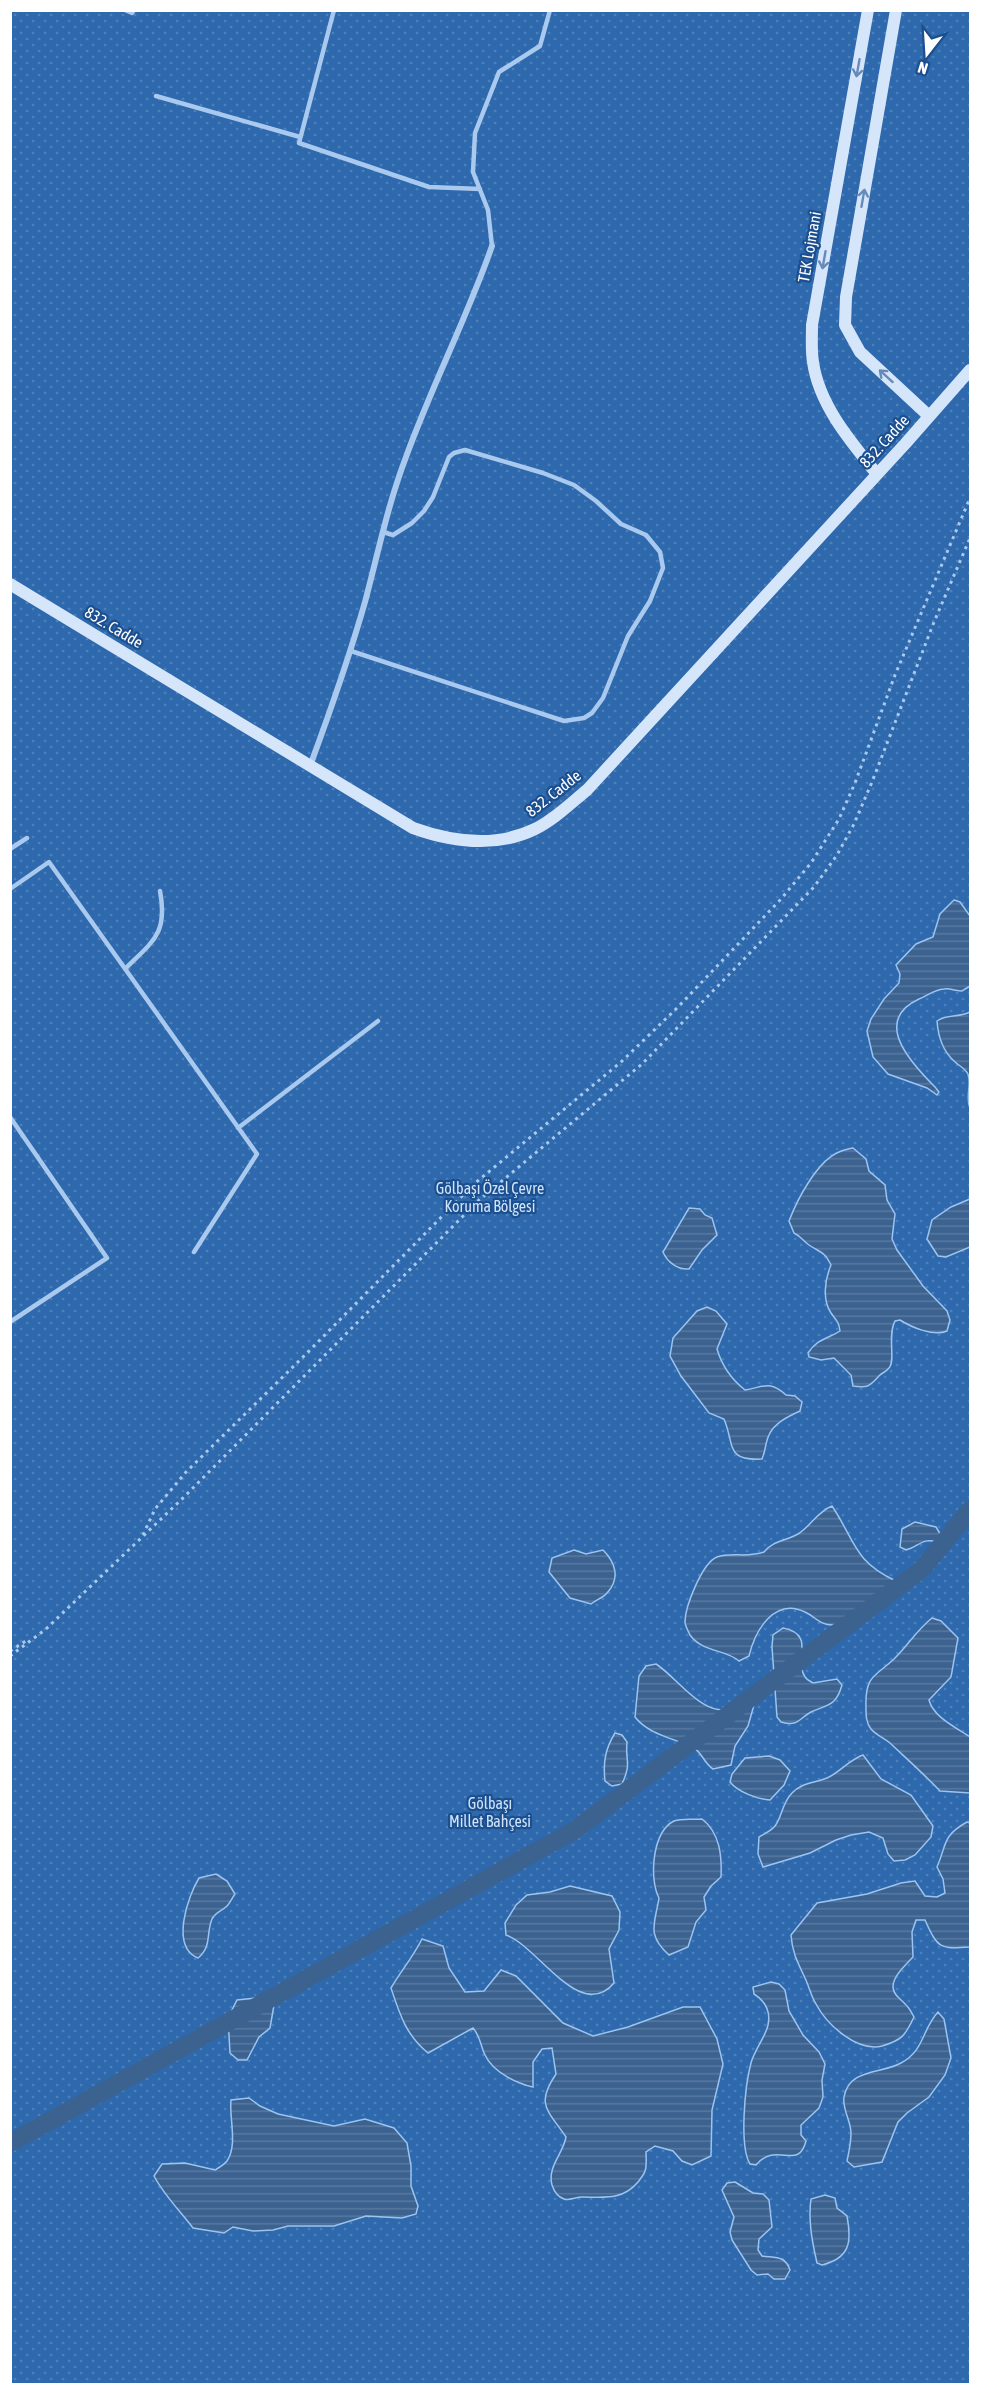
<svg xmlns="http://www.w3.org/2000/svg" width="981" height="2395" viewBox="0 0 981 2395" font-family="'Asap Condensed',sans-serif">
<defs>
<pattern id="park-dots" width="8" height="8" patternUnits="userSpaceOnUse" patternTransform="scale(1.5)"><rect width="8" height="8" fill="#2e69ad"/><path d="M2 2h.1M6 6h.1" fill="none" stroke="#4d80b9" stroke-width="1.8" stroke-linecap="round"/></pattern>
<pattern id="water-rules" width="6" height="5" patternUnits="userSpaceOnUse" patternTransform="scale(1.5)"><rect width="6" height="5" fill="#3c6290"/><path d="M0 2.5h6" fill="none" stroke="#597aa1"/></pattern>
</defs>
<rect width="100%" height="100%" fill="#1b4f8f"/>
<path fill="url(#park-dots)" d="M11 11H970V2384H11Z"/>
<path fill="url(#water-rules)" stroke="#9cc4f0" stroke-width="1.5" d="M954 900 960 902 970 916V986L962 991C956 991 950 988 944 989 933 990 929 995 919 999 871 1021 912 1064 935 1087L939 1092 937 1095 927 1088 888 1074 873 1057 867 1031 871 1019 884 999 899 983 900 974 896 965 916 944 933 937 940 914Z
M970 1012V1108C965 1097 972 1085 968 1074 965 1068 959 1066 954 1061 943 1051 938 1035 937 1021 948 1013 959 1018 970 1012Z
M853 1148 866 1159 869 1171 885 1185 887 1200 895 1214 892 1239 897 1250 923 1286 947 1311 950 1320 947 1331C934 1337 911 1327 900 1320L895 1321C887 1336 896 1361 889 1368 886 1372 881 1373 878 1377 869 1387 867 1388 853 1386L851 1375 834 1358 821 1360 809 1357 808 1353C818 1338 828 1339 840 1331 839 1322 836 1320 831 1313 822 1300 825 1279 831 1265 824 1251 821 1253 809 1245 803 1241 802 1237 794 1233L789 1221C797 1200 817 1161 839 1152 843 1150 848 1149 853 1148Z
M970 1199V1247L946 1257 938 1256 927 1239 932 1220 951 1207Z
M689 1208 700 1209 705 1215 712 1218 717 1235 702 1250 689 1269C678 1270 667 1262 663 1252Z
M707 1307 716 1311 727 1324 717 1349C722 1366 731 1379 745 1390 764 1387 770 1380 786 1395L795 1396 802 1402 800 1411C789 1416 774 1423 769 1435 765 1443 766 1450 762 1459 725 1461 735 1445 724 1419L709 1413 681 1376 670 1356 673 1338 697 1311Z
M832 1506C855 1540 853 1561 896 1581L893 1591C888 1595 882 1597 877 1600 866 1606 856 1614 846 1621 843 1623 837 1625 833 1625 819 1625 816 1617 805 1612 774 1597 755 1631 749 1656L739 1661C726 1649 703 1653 690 1635 689 1633 685 1625 685 1622 685 1607 702 1563 717 1557 731 1552 749 1558 764 1552 772 1541 786 1541 798 1534 811 1526 817 1512 832 1506Z
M915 1522 936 1527 942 1537 937 1542C923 1537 918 1547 906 1550L900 1547 902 1529Z
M574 1550 586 1554 603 1550C615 1562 621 1578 607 1593 604 1597 596 1600 591 1604L570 1598 549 1572 552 1558Z
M932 1618 941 1621 958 1638 951 1677 929 1700C933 1717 957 1728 970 1737V1793L940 1791C924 1774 907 1759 890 1743 884 1738 876 1735 871 1729 866 1723 866 1715 866 1707 865 1675 875 1677 894 1659 908 1645 917 1630 932 1618Z
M783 1628C816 1634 794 1661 805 1677 807 1680 810 1681 813 1683L837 1679 842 1685C836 1706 829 1704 811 1712 798 1719 799 1727 781 1722L777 1717 772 1647 773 1635Z
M656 1664C678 1678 702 1717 731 1709 737 1707 743 1703 748 1701L754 1705 748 1726 735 1746 731 1765 713 1769C705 1764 702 1753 694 1748 674 1738 649 1735 635 1717L639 1676 646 1666Z
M615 1733 622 1735 627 1742C625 1762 632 1762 622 1784L612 1786 605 1781C603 1763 605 1749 615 1733Z
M863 1755 881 1779 911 1795 933 1826 931 1837 915 1855 905 1860 894 1861 888 1854 883 1838 869 1832 851 1835 836 1840 810 1853 763 1867 758 1854 759 1837C764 1834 771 1831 775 1826 782 1817 782 1803 792 1793 801 1783 815 1783 827 1778 840 1772 849 1760 863 1755Z
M769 1756 780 1760 790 1771 784 1785 770 1800C757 1799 738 1792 730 1782L732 1774 745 1758Z
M702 1819C720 1833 722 1856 721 1877L711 1886 704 1897 706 1910 696 1922 688 1947 669 1955C646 1934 655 1924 659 1898 649 1879 652 1832 674 1821 682 1818 694 1820 702 1819Z
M967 1822 970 1823V1947C940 1949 938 1949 925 1920H916L912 1932 913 1957C903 1968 883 1984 899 1998 907 2006 909 2007 914 2017 905 2036 902 2040 882 2046 857 2052 827 2025 816 2004 811 1996 809 1986 805 1978 798 1963 792 1952 791 1935L817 1903 867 1894 901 1883 915 1881 925 1896 937 1897 945 1893 943 1879 937 1867C947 1844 942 1836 967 1822Z
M216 1874 227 1881 235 1894C232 1898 230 1903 227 1906 222 1911 215 1912 212 1919 206 1933 212 1947 198 1958 170 1947 188 1896 199 1878Z
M570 1886 612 1896 620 1912 619 1930 609 1949 614 1983C580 2023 538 1946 506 1935L505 1923 516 1905 527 1895 550 1892Z
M422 1939 443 1946 449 1968 465 1992 484 1991 501 1970 516 1976 563 2023 593 2036 628 2027 683 2007H700L717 2039 723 2064 712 2110 711 2156 692 2165 682 2161 673 2151 655 2146 646 2152C646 2158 647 2165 645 2171 644 2175 640 2179 638 2182 622 2201 603 2197 582 2197 576 2197 569 2201 564 2199 558 2197 554 2191 552 2185 547 2167 563 2154 566 2137 548 2110 535 2105 556 2074L552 2048 542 2049 533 2062V2087C516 2083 493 2072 485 2055 480 2045 481 2037 473 2028L428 2053C406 2035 400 2015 391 1988 401 1971 413 1957 422 1939Z
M771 1982 779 1984 785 1990 789 2011 803 2035 819 2052 825 2064 822 2080 823 2097 819 2108 801 2125V2135L806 2141C798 2172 777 2140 756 2165L750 2164C739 2146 745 2085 751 2063 754 2051 766 2036 768 2025 771 2011 765 2001 754 1994L753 1987Z
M264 1997 274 2005 270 2028 259 2037 247 2060H238L230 2053 228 2018 237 2000Z
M938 2012 944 2019 951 2058 945 2075 929 2097 907 2113 898 2122 882 2162 854 2167 847 2161C849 2152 851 2142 851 2133 851 2121 842 2109 844 2097 849 2068 882 2074 901 2063 925 2050 922 2029 938 2012Z
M249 2098 260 2106 278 2114 334 2126 365 2119 394 2128 407 2143 411 2166V2186L418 2206 416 2214 402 2218 366 2216 334 2226H288L273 2230 253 2231 233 2227 224 2233 193 2228C180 2211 164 2195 154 2176L162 2164 185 2163 215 2170C218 2168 224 2165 227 2161 238 2145 229 2118 231 2100Z
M735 2182 753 2193 763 2194 769 2200 772 2227 759 2239 758 2250 762 2256C775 2258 785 2255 790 2270L785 2279H774L768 2274 757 2275 751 2270 732 2240 730 2232 734 2217 722 2190 727 2183Z
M825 2195 835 2198 837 2208 847 2216C852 2242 850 2258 822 2265L817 2263C812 2241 808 2220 811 2199Z"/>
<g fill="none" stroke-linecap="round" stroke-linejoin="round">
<path stroke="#3c6290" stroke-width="18" d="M10 2143 575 1830 922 1569 970 1510"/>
<path stroke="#a9c9ee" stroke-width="3" stroke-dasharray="3 4.5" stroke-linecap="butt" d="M143 1535 155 1509 186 1472 304 1356 474 1184 621 1062 678 1007 781 899 811 863 839 819 855 783 895 675 970 498
M10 1651 29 1639
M10 1656 46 1629 184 1497 478 1201 642 1064 814 887 837 855 854 824 872 782 934 622 970 538"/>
<path stroke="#a9c9ee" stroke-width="4.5" d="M125 10 132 13 134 10
M334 10 299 143 429 187 480 189
M156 96 300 137
M492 246 488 210 473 172 475 133 499 72 540 46 550 10
M351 651 564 721 584 718 592 713 603 698 628 636 650 601 663 568 660 552 646 535 621 524 596 501 574 485 543 473 465 450 454 453 449 457 433 497 424 511 412 523 393 535 383 532
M10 849 27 838
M10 889 49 862 257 1154 194 1252
M125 969C153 941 168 934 160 891
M10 1117 107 1258 10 1322
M238 1128 378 1021"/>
<path stroke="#a9c9ee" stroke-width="6" d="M310 766C330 712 349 658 365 602 378 553 388 504 406 457 432 385 467 318 492 246"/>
<path stroke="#d6e6fa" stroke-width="12" d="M868 10 812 325C812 337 811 350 813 362 819 405 851 442 877 474
M896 10 846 297 845 325 860 352 929 416
M10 584 413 828C452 842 496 848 535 829 554 820 571 803 587 790L905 444 970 370"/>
</g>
<defs><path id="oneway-shaft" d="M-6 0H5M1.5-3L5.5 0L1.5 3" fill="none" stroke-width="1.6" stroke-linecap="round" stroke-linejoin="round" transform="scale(1.5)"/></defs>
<g stroke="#668bba">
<use href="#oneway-shaft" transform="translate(858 68) rotate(100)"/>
<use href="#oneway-shaft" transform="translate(863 198) rotate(-80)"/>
<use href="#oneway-shaft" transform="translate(824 260) rotate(100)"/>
<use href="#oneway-shaft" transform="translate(886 376) rotate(-138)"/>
</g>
<g text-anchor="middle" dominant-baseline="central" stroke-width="4.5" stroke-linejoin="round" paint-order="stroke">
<g font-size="16" fill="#fff" stroke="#1b4f8f">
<text transform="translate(809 247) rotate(-80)">TEK Lojmani</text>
<text transform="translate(884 441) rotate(-48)">832. Cadde</text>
<text transform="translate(114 627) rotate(31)">832. Cadde</text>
<text transform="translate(553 793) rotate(-38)">832. Cadde</text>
</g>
<g font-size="16" fill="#cfe3fa" stroke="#1b4f8f">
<text x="490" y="1188">Gölbaşı Özel Çevre<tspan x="490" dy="18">Koruma Bölgesi</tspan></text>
<text x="490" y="1803">Gölbaşı<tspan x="490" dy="18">Millet Bahçesi</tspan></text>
</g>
</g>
<rect width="981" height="2395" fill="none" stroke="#ffffff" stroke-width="24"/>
<g transform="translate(927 54) rotate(197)" stroke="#1b4f8f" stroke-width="4.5" paint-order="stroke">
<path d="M0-4.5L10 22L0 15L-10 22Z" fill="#ffffff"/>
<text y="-9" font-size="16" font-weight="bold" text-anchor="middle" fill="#ffffff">N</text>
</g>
</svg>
